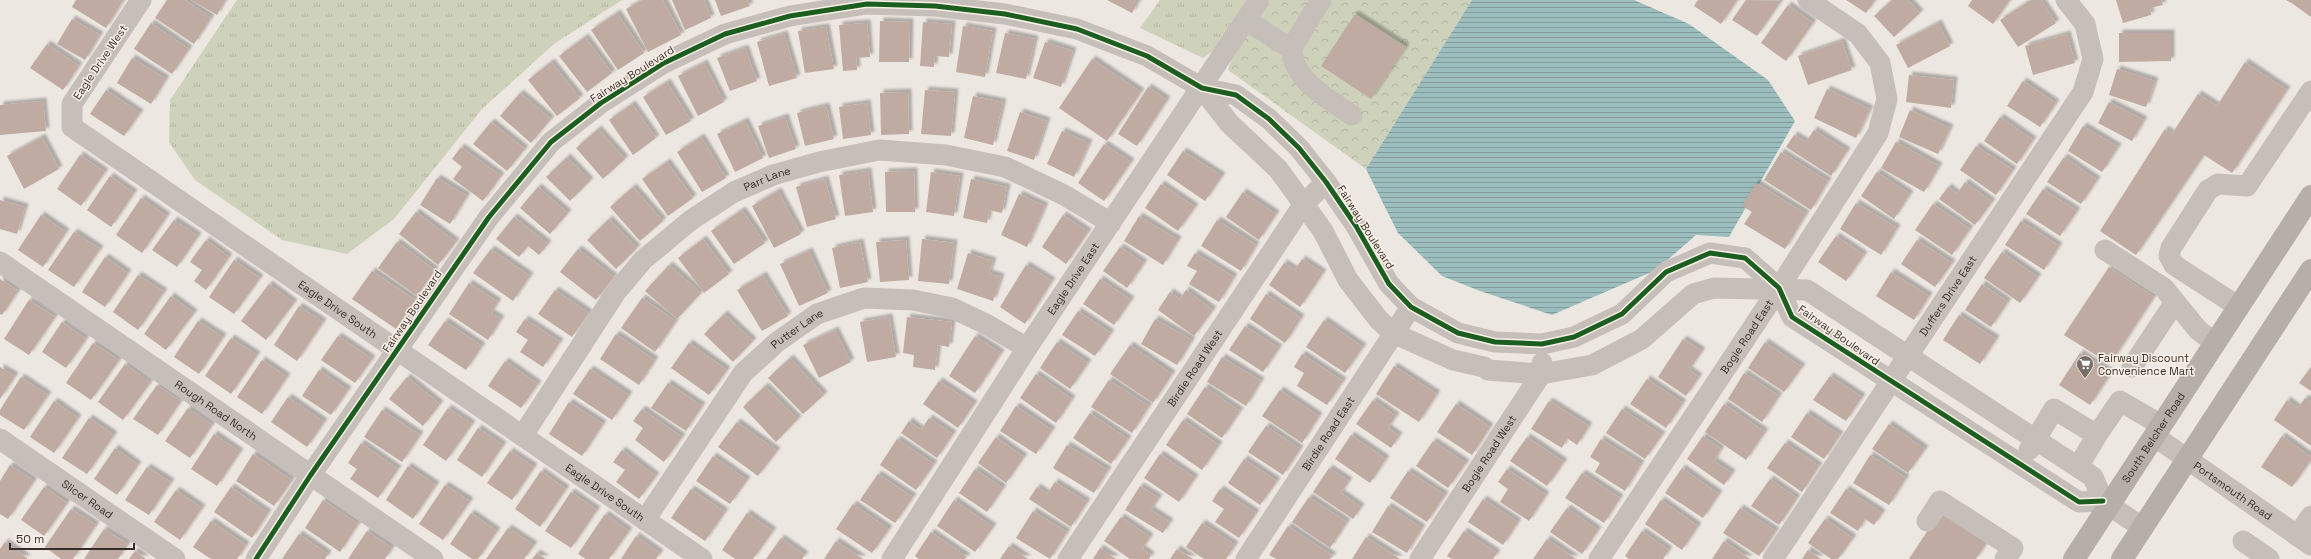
<svg xmlns="http://www.w3.org/2000/svg" width="2311" height="559" viewBox="0 0 2311 559" font-family="'Space Grotesk',sans-serif">
<defs>
<pattern id="grass-tufts" width="24" height="20" patternUnits="userSpaceOnUse"><rect width="24" height="20" fill="#ced2bb"/><path d="M3 7l-1-3M5 7V3M7 7l1-3M15 17l-1-3M17 17v-4M19 17l1-3" fill="none" stroke="#b2b5a1"/></pattern>
<pattern id="forest-crowns" width="20" height="18" patternUnits="userSpaceOnUse"><rect width="20" height="18" fill="#ced2bb"/><path d="M2 6a3 3 0 1 1 6 0M12 15a3 3 0 1 1 6 0" fill="none" stroke="#b2b5a1"/></pattern>
<pattern id="water-rules" width="6" height="5" patternUnits="userSpaceOnUse"><rect width="6" height="5" fill="#9cbebe"/><path d="M0 2.5h6" fill="none" stroke="#809b9a"/></pattern>
<filter id="shadow"><feDropShadow dx="3.5" dy="-3.5" stdDeviation="1" flood-color="#0004"/></filter>
</defs>
<rect width="100%" height="100%" fill="#ede7e1"/>
<path fill="url(#grass-tufts)" d="M237 0H622L554 44 482 109 394 219 347 254 282 240 195 180 169 142 170 100Z
M1160 0H1248L1215 50 1203 58 1140 28Z"/>
<path fill="url(#forest-crowns)" d="M1269 0H1472L1366 169 1228 70 1233 56Z"/>
<path fill="url(#water-rules)" d="M1472 0H1634L1689 24 1768 80 1795 121 1729 237 1696 235 1656 270 1552 315 1480 291 1442 276 1398 233 1366 169Z"/>
<path fill="#c0aba2" filter="url(#shadow)" d="M76 0H119L122 2 106 28 72 7Z
M167 0H185L211 18 194 44 155 18Z
M191 0H225L217 15Z
M643 0H663L681 35 648 52 626 9Z
M672 0H704L711 18 685 30Z
M715 0H747L750 6 721 16Z
M1107 0H1139L1132 13Z
M1698 0H1737L1721 24 1694 6Z
M1746 0 1781 1 1757 36 1732 20Z
M1846 0H1875L1866 13Z
M1892 0H1908L1920 13 1894 37 1874 16Z
M1972 0H2010L1993 24 1968 6Z
M2031 0H2041L2056 23 2018 47 2000 20Z
M2116 0H2161L2163 5 2150 8 2151 15 2123 23Z
M2286 0H2311V17L2293 4Z
M1788 5 1813 23 1786 61 1761 43Z
M617 13 644 53 618 70 591 30Z
M1355 14 1406 47 1371 99 1321 66Z
M72 19 100 35 85 60 57 44Z
M880 21 910 22 909 62H879Z
M923 22 952 24 949 57 935 56 934 67 920 66Z
M151 23 189 49 172 74 134 49Z
M867 23 870 57 856 58 857 70 843 71 839 25Z
M1938 23 1950 46 1908 68 1896 45Z
M963 26 993 31 985 77 956 72Z
M826 27 834 69 805 73 798 31Z
M1005 33 1035 39 1026 79 996 73Z
M2119 33H2171V61L2119 62Z
M784 34 797 78 769 86 757 42Z
M2067 34 2075 63 2033 75 2025 46Z
M585 37 612 73 587 92 559 56Z
M1842 41 1852 70 1808 85 1798 56Z
M1045 42 1073 51 1061 87 1033 78Z
M47 44 79 66 63 90 30 68Z
M745 48 757 81 730 91 717 58Z
M132 58 166 79 151 104 117 83Z
M1092 59 1141 92 1107 141 1059 108Z
M551 62 580 98 557 116 528 80Z
M2245 62 2287 90 2232 173 2204 155 2136 255 2100 231 2165 129 2172 134 2198 94 2217 106Z
M704 63 724 102 698 116 678 76Z
M2117 69 2155 81 2146 107 2109 95Z
M1909 75 1954 80 1951 108 1906 102Z
M2023 81 2056 103 2040 127 2007 106Z
M667 82 691 121 666 135 643 97Z
M1148 87 1167 100 1137 146 1118 134Z
M1827 89 1870 109 1856 138 1814 118Z
M106 90 140 113 124 136 90 114Z
M925 90 955 92 951 136 921 134Z
M908 92 909 134 881 135 880 93Z
M520 93 551 119 531 143 500 116Z
M973 96 1003 102 993 145 964 138Z
M43 101 46 131 0 135V105Z
M2109 102 2144 120 2132 141 2098 123Z
M867 103 871 135 843 139 839 107Z
M632 104 656 138 633 155 609 120Z
M826 106 834 139 805 146 797 113Z
M1910 110 1950 128 1938 154 1899 137Z
M1020 112 1047 121 1034 160 1007 151Z
M785 117 796 149 769 158 758 126Z
M2000 117 2033 140 2017 164 1984 141Z
M745 121 763 158 735 172 717 134Z
M491 122 525 149 507 171 473 144Z
M2083 126 2118 147 2102 172 2068 151Z
M598 129 625 159 603 179 576 148Z
M1814 130 1847 151 1831 176 1786 147 1794 135 1806 142Z
M1062 131 1089 143 1074 177 1047 164Z
M42 137 59 169 24 189 7 156Z
M701 137 726 178 702 192 677 152Z
M1896 142 1939 166 1924 192 1881 168Z
M1104 144 1131 162 1104 201 1078 183Z
M1976 146 2013 170 1996 195 1960 170Z
M461 147 501 176 483 201 453 179 462 167 452 159Z
M1183 151 1222 176 1205 201 1167 175Z
M1781 152 1828 181 1811 210 1764 180Z
M80 155 105 172 81 206 57 189Z
M567 157 590 181 570 201 546 177Z
M2064 157 2097 180 2081 204 2047 182Z
M667 162 693 198 668 216 642 179Z
M868 171 873 212 845 216 839 175Z
M914 171 915 212H886L885 172Z
M931 172 960 176 954 216 926 212Z
M1877 172 1910 194 1894 219 1861 196Z
M110 176 134 193 111 227 87 210Z
M437 178 467 196 450 224 420 205Z
M825 179 836 219 807 227 796 187Z
M971 179 1007 187 1002 213 989 210 987 223 963 218Z
M1965 182 1992 202 1975 225 1939 199 1948 187 1957 194Z
M1756 183 1806 214 1785 249 1744 224 1752 212 1742 206Z
M1161 184 1195 207 1178 231 1145 208Z
M538 187 568 213 550 234 520 208Z
M633 187 663 221 640 241 610 207Z
M2043 189 2077 211 2060 236 2026 214Z
M778 191 801 234 774 248 752 206Z
M1243 192 1276 214 1259 240 1226 217Z
M1019 194 1045 206 1027 247 1001 235Z
M141 198 167 216 142 253 116 235Z
M0 200 25 207 17 234 0 229Z
M1856 203 1897 228 1881 255 1840 229Z
M1933 204 1970 229 1952 255 1915 230Z
M742 210 765 243 734 264 711 231Z
M416 212 456 242 438 265 399 234Z
M41 215 66 232 43 267 18 250Z
M1063 215 1088 232 1066 264 1042 247Z
M1139 216 1178 240 1163 265 1124 241Z
M514 217 548 244 539 255 528 246 519 257 496 239Z
M609 219 637 248 616 269 587 240Z
M174 220 198 236 177 267 152 250Z
M1217 220 1256 245 1241 271 1201 246Z
M2021 221 2059 246 2044 270 2005 245Z
M74 232 100 249 74 287 48 270Z
M1836 236 1864 255 1846 281 1818 262Z
M703 239 729 274 704 293 678 258Z
M922 239 954 243 949 284 918 281Z
M206 240 229 257 206 290 194 281 202 270 190 262Z
M906 240 909 280 880 282 876 242Z
M1917 240 1952 263 1935 287 1901 264Z
M397 242 435 270 417 296 378 268Z
M860 242 868 282 840 288 832 248Z
M1120 247 1144 263 1127 288 1103 271Z
M491 249 530 276 513 301 473 273Z
M578 249 614 277 596 300 560 272Z
M809 251 828 293 799 306 780 264Z
M2002 252 2038 277 2020 303 1984 278Z
M968 253 993 261 989 273 1001 277 993 301 957 289Z
M1195 253 1234 277 1219 302 1189 284 1197 271 1187 266Z
M105 257 128 273 105 307 82 292Z
M1302 259 1323 273 1300 307 1269 285 1284 263 1295 270Z
M234 260 260 278 234 314 209 297Z
M669 265 701 293 677 319 645 291Z
M1026 265 1052 281 1025 324 1000 307Z
M2109 267 2154 297 2110 364 2064 335Z
M372 271 415 300 396 329 352 299Z
M1891 272 1929 296 1914 320 1876 296Z
M138 275 164 292 138 330 113 312Z
M763 275 788 316 762 331 737 290Z
M0 279 18 291 2 315 0 314Z
M1100 279 1131 300 1114 325 1083 304Z
M469 283 498 302 491 313 501 319 488 340 449 314Z
M269 284 294 303 266 340 241 321Z
M1982 284 2008 302 1991 327 1965 310Z
M555 290 589 313 572 337 538 314Z
M1186 290 1213 310 1194 336 1158 310 1170 292 1180 299Z
M1266 294 1301 318 1285 343 1250 319Z
M171 296 194 313 166 350 144 334Z
M642 298 676 321 655 352 621 328Z
M29 300 55 317 29 355 4 339Z
M299 306 323 322 297 361 274 345Z
M1078 311 1111 333 1095 356 1062 335Z
M724 314 753 341 733 362 704 334Z
M1959 315 1996 339 1980 364 1943 340Z
M889 317 896 357 867 362 860 322Z
M907 317 952 322 949 347 938 345 935 370 913 367 914 355 903 353Z
M525 319 560 342 543 367 520 352 528 340 516 332Z
M1155 319 1192 340 1177 365 1141 344Z
M1324 320 1363 347 1345 373 1306 347Z
M198 321 223 337 199 374 174 357Z
M445 321 482 346 466 370 428 345Z
M62 322 86 339 66 368 42 352Z
M1245 326 1279 348 1263 372 1229 350Z
M835 330 851 362 819 378 803 345Z
M616 334 655 360 639 385 600 359Z
M338 336 372 359 355 383 321 360Z
M975 336 1001 353 975 393 949 376Z
M231 338 257 355 231 394 205 376Z
M1683 339 1702 351 1689 370 1699 377 1686 396 1658 377Z
M1057 342 1088 363 1070 389 1040 368Z
M1765 342 1802 367 1784 392 1748 368Z
M93 343 119 360 91 400 66 383Z
M689 343 727 370 709 395 671 368Z
M1130 345 1172 374 1153 403 1110 374Z
M2080 353 2111 373 2090 405 2059 385Z
M1302 354 1343 381 1327 405 1297 386 1304 373 1294 367Z
M1222 357 1261 381 1246 406 1207 382Z
M790 358 824 395 803 414 768 378Z
M262 360 287 377 262 414 237 397Z
M505 361 538 384 521 408 488 386Z
M125 364 150 383 123 420 98 402Z
M1394 366 1437 394 1419 422 1376 394Z
M0 367 15 376 0 399Z
M2311 367V391L2299 383Z
M590 369 629 395 612 420 573 394Z
M319 370 348 390 331 415 302 396Z
M1744 373 1779 396 1762 422 1728 399Z
M1036 374 1072 399 1056 423 1020 398Z
M1830 376 1862 397 1846 421 1813 400Z
M21 377 48 395 24 430 0 415V410Z
M407 377 440 404 423 426 389 399Z
M1647 379 1683 403 1666 428 1630 404Z
M1109 380 1149 406 1132 433 1091 407Z
M939 381 974 404 958 428 923 404Z
M668 383 702 406 686 431 651 408Z
M157 385 181 401 158 435 133 419Z
M765 386 798 419 776 442 743 407Z
M1205 387 1240 411 1222 438 1187 414Z
M1280 390 1319 416 1302 443 1262 416Z
M288 397 324 422 307 447 271 422Z
M2305 398 2311 402V446L2274 420 2287 400 2298 408Z
M1373 400 1396 416 1388 428 1399 436 1391 448 1356 424Z
M54 401 78 418 54 453 30 437Z
M1549 401 1589 426 1577 445 1567 438 1562 448 1531 429Z
M569 402 603 424 582 456 549 434Z
M1456 404 1490 427 1472 455 1437 432Z
M1724 404 1765 432 1746 460 1705 432Z
M1016 406 1052 430 1036 454 1000 431Z
M188 408 212 425 190 458 165 441Z
M448 408 472 424 446 461 423 445Z
M642 409 682 437 664 462 635 440 643 428 633 421Z
M1622 409 1662 435 1645 459 1606 433Z
M382 410 420 435 402 462 364 437Z
M1090 413 1128 439 1111 464 1073 438Z
M1807 413 1840 435 1824 459 1791 437Z
M89 418 114 435 87 474 62 458Z
M929 418 953 434 937 458 901 433 909 421 921 430Z
M1183 420 1219 445 1202 470 1166 445Z
M737 422 777 451 758 476 718 447Z
M1889 424 1925 449 1908 473 1872 449Z
M1266 426 1300 449 1283 475 1248 452Z
M478 428 503 445 482 477 457 460Z
M214 434 240 452 217 486 191 469Z
M1351 435 1386 459 1370 483 1335 459Z
M1703 436 1721 449 1714 461 1732 473 1724 485 1687 459Z
M2282 436 2311 457V460L2292 487 2261 467Z
M996 437 1024 457 1006 483 978 463Z
M1527 437 1564 462 1547 486 1510 461Z
M897 439 934 464 916 490 880 465Z
M1601 439 1641 464 1625 491 1595 472 1600 463 1590 457Z
M1433 441 1466 463 1448 488 1416 466Z
M361 443 398 469 378 498 350 479 357 469 348 463Z
M1785 443 1819 466 1802 492 1767 468Z
M1067 445 1108 470 1094 493 1053 468Z
M115 448 138 465 117 495 94 479Z
M622 450 656 476 639 499 616 482 625 470 613 462Z
M510 451 534 467 512 500 487 483Z
M253 454 292 480 274 506 236 481Z
M1160 454 1195 478 1179 502 1144 478Z
M1870 455 1906 478 1889 505 1853 483Z
M713 456 747 480 730 504 696 481Z
M1244 459 1277 481 1260 505 1228 483Z
M10 465 34 481 8 519 0 514V481Z
M408 466 436 485 413 519 386 500Z
M147 467 171 482 149 515 125 500Z
M1329 468 1349 481 1341 493 1361 507 1353 519 1313 492Z
M1682 468 1719 494 1703 518 1665 493Z
M975 469 1003 488 987 512 959 493Z
M1507 469 1546 495 1529 521 1500 502 1508 489 1498 482Z
M541 471 566 489 540 527 515 509Z
M1408 471 1445 495 1427 522 1390 498Z
M1582 473 1620 498 1604 523 1565 498Z
M878 474 913 497 895 523 860 500Z
M1770 479 1797 498 1779 525 1751 506Z
M1055 482 1087 502 1071 527 1029 499 1037 487 1047 494Z
M445 485 470 501 443 540 419 524Z
M1140 486 1159 498 1151 510 1170 522 1163 533 1125 510Z
M44 487 67 503 44 536 21 520Z
M231 487 268 513 252 538 214 512Z
M691 489 725 512 705 541 671 518Z
M1220 489 1256 513 1239 538 1215 522 1224 509 1212 501Z
M1846 489 1882 513 1874 525 1865 519 1858 531 1830 513Z
M176 490 202 508 180 540 154 522Z
M571 492 597 510 571 548 545 531Z
M1309 497 1347 522 1330 548 1292 522Z
M1483 499 1518 522 1503 545 1468 522Z
M323 500 358 524 340 552 305 528Z
M954 500 993 527 975 552 937 526Z
M1661 500 1698 526 1682 550 1645 524Z
M853 504 889 529 872 553 836 529Z
M1388 506 1422 528 1407 553 1372 532Z
M1567 508 1598 530 1582 554 1550 532Z
M1740 508 1776 531 1759 556 1723 533Z
M71 509 96 525 73 559H61L45 547Z
M1942 509 1989 539 1976 559H1909Z
M1033 511 1067 532 1050 559 1016 538Z
M471 513 497 531 478 559H472L450 544Z
M747 513 773 531 753 559H735L722 550Z
M605 514 629 531 609 559H586L578 554Z
M1121 517 1150 537 1142 549 1151 555 1149 559H1130L1104 541Z
M1825 519 1853 538 1838 559H1831L1808 543Z
M211 521 246 545 237 559H211L193 547Z
M1202 523 1235 545 1226 559H1204L1186 547Z
M1288 526 1333 556 1330 559H1276L1269 555Z
M508 528 534 545 524 559H486Z
M104 529 128 544 118 559H84Z
M367 531 392 548 385 559H348Z
M1464 531 1497 553 1493 559H1452L1447 556Z
M1642 531 1669 550 1663 559H1629L1625 556Z
M931 532 967 557 965 559H919L915 556Z
M299 534 328 554 325 559H282Z
M636 536 660 553 656 559H621Z
M1366 537 1400 559H1352Z
M781 538 805 555 802 559H766Z
M1547 539 1576 559H1533Z
M836 541 863 559H824Z
M1724 541 1750 559H1712Z
M5 542 27 558V559H0V549Z
M1009 546 1028 559H1000Z
M1100 548 1116 559H1093Z
M1177 549 1193 559H1170Z
M1808 550 1821 559H1802Z
M135 551 146 559H129Z
M537 553 546 559H532Z"/>
<g fill="none" stroke-linecap="round" stroke-linejoin="round">
<g stroke="#c6bfb9" stroke-width="21">
<path id="s1" d="M141 0 72 104V127L702 559"/>
<path d="M1321 0 1291 49C1296 83 1327 98 1352 115"/>
<path d="M1246 20 1291 49"/>
<path d="M1202 88 1229 123 1278 169 1323 231 1348 280 1379 320 1393 333 1453 360 1484 367 1488 370 1541 374 1592 365 1642 339 1693 294 1714 288 1807 290 2093 477 2103 501 2143 528"/>
<path d="M2105 250 2164 288 2198 330 2215 343"/>
<path id="s2" d="M0 262 433 559"/>
<path d="M2239 307 2174 265 2169 256 2171 248 2208 190 2218 184 2247 186 2311 91"/>
<path d="M2132 367 2175 302"/>
<path id="s3" d="M523 435 616 292 643 260 691 220 734 192 773 175 819 162 879 150 946 155 1005 167 1064 195 1111 223"/>
<path d="M2097 435 2120 401 2161 425"/>
<path id="s4" d="M2154 436 2311 545"/>
<path id="s5" d="M0 439 175 559"/>
<path d="M2029 450 2054 409 2097 435 2078 467"/>
<path id="s6" d="M645 520 743 373 777 342 817 314 864 298 913 300 952 308 986 324 1027 348"/>
<path d="M1927 521 1940 501 2013 548 2005 559"/>
<path d="M2297 536 2311 516"/>
<path d="M2243 541 2269 559"/>
<path d="M256 559 310 476 489 217 551 142 601 103 664 63 725 34 790 16 867 4 935 6 1005 14 1077 29 1147 56 1202 88 1236 95 1269 119 1299 148 1326 182 1356 226 1389 284 1411 307 1458 333 1495 342 1542 344 1574 337 1622 314 1666 272 1710 253 1745 258 1779 288 1792 317 2079 502 2103 501"/>
<path id="s7" d="M892 559 1027 348 1259 0"/>
<path id="s8" d="M1068 559 1303 205 1326 182"/>
<path id="s9" d="M1246 559 1411 307"/>
<path id="s10" d="M1420 559 1541 374 1542 363"/>
<path id="s11" d="M1599 559 1779 288 1878 133 1887 99 1880 63 1858 34 1808 0"/>
<path id="s12" d="M1773 559 2083 92 2093 59 2085 24 2066 0"/>
</g>
<g stroke="#b5aea9" stroke-width="22">
<path id="s13" d="M2074 559 2311 196"/>
<path d="M2122 559 2311 270"/>
</g>
<g stroke="#faf1e8" stroke-width="8">
<path id="cycleway" d="M256 559 310 476 489 217 551 142 601 103 664 63 725 34 790 16 867 4 935 6 1005 14 1077 29 1147 56 1202 88 1236 95 1269 119 1299 148 1326 182 1356 226 1389 284 1411 307 1458 333 1495 342 1542 344 1574 337 1622 314 1666 272 1710 253 1745 258 1779 288 1792 317 2079 502 2103 501"/>
</g>
<use href="#cycleway" stroke="#1b5e20" stroke-width="5"/>
</g>
<defs>
<g id="supermarket-pin" transform="scale(0.9)"><path d="M0 17L-7.5 6A9.5 9.5 0 1 1 7.5 6Z" fill="#776e69" stroke="#faf1e8"/><path d="M-6-5.5h2.5l.6 2H6L4.5 2H-2.5L-4.4-4H-6ZM-1.5 3.2a1.3 1.3 0 1 0 .1 0ZM3 3.2a1.3 1.3 0 1 0 .1 0Z" fill="#fff"/></g>
</defs>
<g fill-rule="evenodd">
<use href="#supermarket-pin" x="2085" y="364"/>
</g>
<g text-anchor="middle" dominant-baseline="central" stroke-width="3" stroke-linejoin="round" paint-order="stroke">
<g font-size="11" fill="#372d28" stroke="#faf1e8">
<text transform="translate(100 62) rotate(-56)">Eagle Drive West</text>
<text transform="translate(632 74) rotate(-32)">Fairway Boulevard</text>
<text stroke="none"><textPath href="#s3" startOffset="362">Parr Lane</textPath></text>
<text transform="translate(1366 227) rotate(58)">Fairway Boulevard</text>
<text stroke="none"><textPath href="#s7" startOffset="334">Eagle Drive East</textPath></text>
<text stroke="none"><textPath href="#s12" startOffset="316">Duffers Drive East</textPath></text>
<text stroke="none"><textPath href="#s1" startOffset="470">Eagle Drive South</textPath></text>
<text transform="translate(412 311) rotate(-56)">Fairway Boulevard</text>
<text stroke="none"><textPath href="#s6" startOffset="247">Putter Lane</textPath></text>
<text transform="translate(1839 335) rotate(35)">Fairway Boulevard</text>
<text stroke="none"><textPath href="#s11" startOffset="267">Bogie Road East</textPath></text>
<text stroke="none"><textPath href="#s8" startOffset="229">Birdie Road West</textPath></text>
<text stroke="none"><textPath href="#s2" startOffset="262">Rough Road North</textPath></text>
<text stroke="none"><textPath href="#s9" startOffset="150">Birdie Road East</textPath></text>
<text stroke="none"><textPath href="#s13" startOffset="145">South Belcher Road</textPath></text>
<text stroke="none"><textPath href="#s10" startOffset="126">Bogie Road West</textPath></text>
<text stroke="none"><textPath href="#s4" startOffset="96">Portsmouth Road</textPath></text>
<text stroke="none"><textPath href="#s1" startOffset="794">Eagle Drive South</textPath></text>
<text stroke="none"><textPath href="#s5" startOffset="106">Slicer Road</textPath></text>
</g>
<g font-size="11" fill="#372d28" stroke="#faf1e8" text-anchor="start">
<text x="2098" y="358">Fairway Discount<tspan x="2098" dy="13">Convenience Mart</tspan></text>
</g>
</g>
<path d="M10 543v6h124v-6" fill="none" stroke="#372d28" stroke-width="2"/>
<text x="16" y="543" font-size="12" fill="#372d28" stroke="#faf1e8" stroke-width="3" paint-order="stroke">50 m</text>
</svg>
